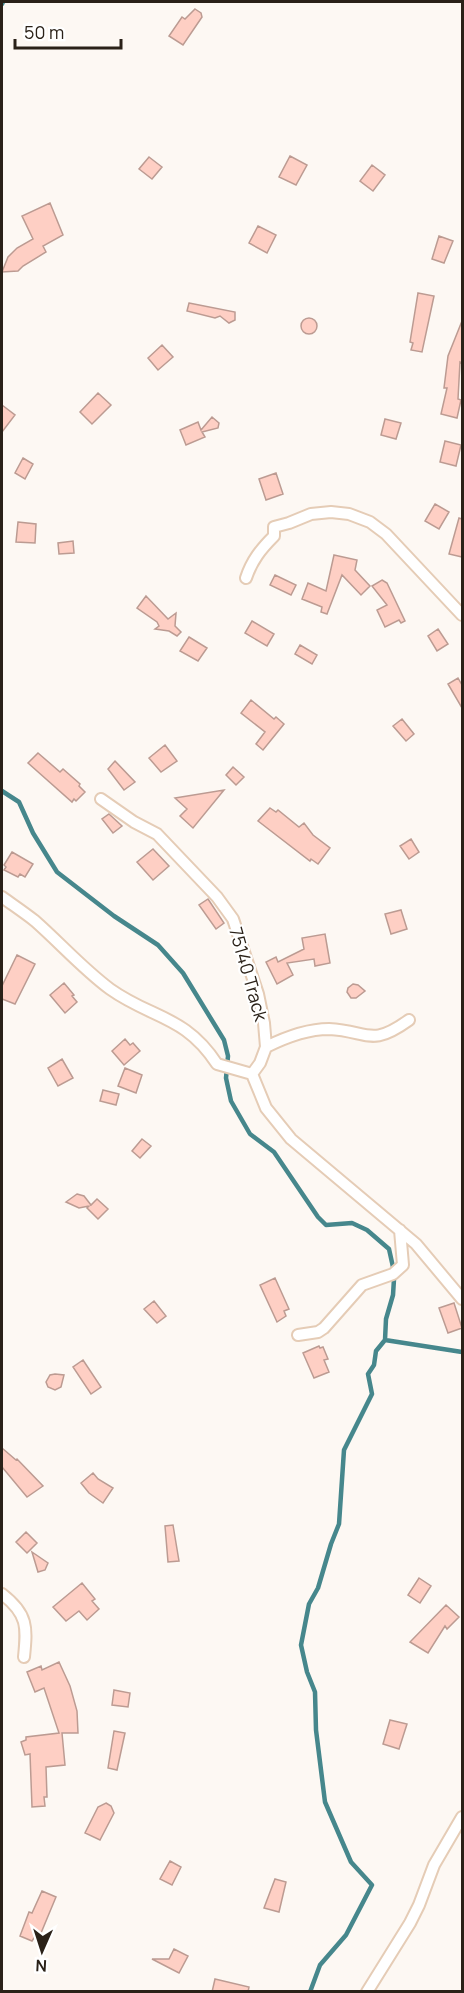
<svg xmlns="http://www.w3.org/2000/svg" width="464" height="1993" viewBox="0 0 464 1993" font-family="Manrope,sans-serif">
<rect width="100%" height="100%" fill="#fdf8f3"/>
<g fill="none" stroke-linecap="round" stroke-linejoin="round">
<path stroke="#46878c" stroke-width="4.5" d="M2 4 3 2
M2 791 19 802 33 833 57 872 114 916 158 945 183 973 224 1040 228 1056 226 1078 231 1101 250 1134 274 1152 318 1217 326 1225 352 1223 367 1230 389 1249 393 1267
M385 1340 462 1352
M310 1992 320 1965 346 1935 372 1885 351 1862 325 1802 316 1730 315 1692 307 1672 301 1645 309 1604 318 1588 331 1544 339 1524 344 1450 372 1394 368 1374 374 1365 376 1351 385 1340 386 1319 393 1295 394 1279"/>
</g>
<path fill="#fecfc4" stroke="#bc9b92" stroke-width="1.5" d="M195 9 201 13 202 17 183 45 169 36 182 17 185 19Z
M290 156 307 165 296 185 279 177Z
M149 157 162 167 152 179 139 169Z
M372 165 385 175 373 191 360 181Z
M50 203 63 235 43 246 46 252 23 266 18 271 2 272 8 257 17 248 33 239 22 216Z
M258 226 276 235 267 253 249 243Z
M439 236 453 241 444 263 432 259Z
M418 293 434 296 422 352 411 350 413 343 410 342Z
M189 303 235 312V320L229 323 220 316 215 318 187 311Z
M301 326a8 8 0 1 1 16 0a8 8 0 1 1-16 0Z
M462 321V363L460 362 458 399 461 400 457 418 441 414 447 388H444L448 356Z
M162 345 173 357 158 370 148 358Z
M98 393 111 405 92 424 80 412Z
M2 405 15 415 2 432Z
M212 417 219 423 218 428 202 432 205 437 186 445 180 430 198 422 201 430Z
M385 419 401 423 396 439 381 435Z
M445 441 461 445 456 466 440 462Z
M23 458 33 464 25 479 15 473Z
M276 473 283 494 266 500 259 479Z
M435 504 449 512 439 529 425 521Z
M459 518 462 519V557L449 554Z
M18 522 36 524 35 543 16 542Z
M73 541 74 553 59 554 58 543Z
M334 555 357 560 355 570 370 586 361 595 342 575 327 614 321 612 322 607 302 599 308 583 326 591Z
M275 575 296 585 291 595 270 585Z
M382 580 387 583 405 621 401 623 399 620 385 627 377 610 387 605 372 586Z
M146 596 168 619 176 613 175 626 181 632 177 636 169 631 155 629 159 626 157 622 137 608Z
M252 621 274 634 267 646 245 633Z
M438 629 448 644 437 651 428 636Z
M189 637 207 648 198 661 180 651Z
M300 645 317 655 312 664 295 654Z
M458 678 462 685V708L448 684Z
M251 700 274 719 276 717 284 724 263 750 256 744 265 732 241 713Z
M402 719 414 734 406 741 393 726Z
M165 745 177 761 161 772 149 758Z
M38 753 60 772 63 769 80 784 79 786 85 792 76 801 74 799 72 802 28 763Z
M115 761 135 782 124 790 108 769Z
M233 767 244 777 236 785 226 775Z
M224 790 193 828 180 816 187 809 175 798Z
M270 808 276 812 278 810 299 827 304 823 313 835 330 848 318 864 311 859 310 861 258 821Z
M109 814 122 826 113 833 102 819Z
M411 839 419 852 409 859 400 846Z
M153 849 169 866 153 880 137 862Z
M12 852 33 864 25 877 20 874 18 877 4 870 6 867 4 865Z
M208 899 224 923 216 929 199 905Z
M401 910 407 929 391 934 385 914Z
M325 934 330 963 315 966 314 959 287 963 293 975 277 984 266 962 276 957 278 962 304 949 302 938Z
M17 955 35 964 15 1004 2 999V986Z
M64 983 74 995 72 996 77 1002 65 1013 50 995Z
M353 984 358 985 365 991 356 998H351L347 992 348 988Z
M125 1039 130 1045 133 1043 140 1051 124 1065 112 1051Z
M62 1059 73 1078 58 1086 48 1068Z
M125 1068 142 1075 136 1093 118 1086Z
M103 1090 119 1094 116 1105 100 1101Z
M142 1139 151 1146 140 1158 132 1151Z
M77 1194 84 1196 91 1205 97 1199 108 1209 98 1219 87 1208 89 1206 79 1208 66 1202Z
M275 1278 289 1309 284 1311 286 1316 277 1322 260 1285Z
M154 1301 166 1316 157 1323 144 1309Z
M454 1303 462 1328 448 1333 439 1308Z
M319 1346 320 1348 323 1347 328 1359 324 1360 329 1372 314 1378 303 1353Z
M83 1360 101 1387 91 1394 73 1367Z
M55 1374 64 1375 61 1387 55 1390 48 1387 46 1382 50 1375Z
M2 1448 16 1460 17 1459 43 1486 27 1497 2 1467Z
M93 1473 98 1479 113 1488 103 1503 89 1493 81 1483Z
M173 1525 179 1561 168 1562 165 1526Z
M26 1532 37 1543 27 1553 16 1542Z
M32 1552 48 1563 45 1570 38 1572Z
M419 1578 431 1586 420 1603 408 1595Z
M82 1583 95 1599 92 1601 99 1609 87 1620 79 1611 66 1621 53 1607Z
M446 1605 459 1617 447 1629 445 1626 428 1653 410 1642Z
M59 1662 70 1686 77 1711 78 1733H62L65 1765 46 1767 47 1797H44L45 1806 32 1807 30 1754 25 1755 21 1742 26 1740V1737L59 1733 44 1688 35 1692 27 1672 41 1666 42 1670Z
M114 1690 130 1693 128 1707 112 1705Z
M390 1720 407 1724 399 1749 383 1744Z
M114 1731 125 1733 117 1770 108 1768Z
M106 1803 111 1806 114 1813 100 1840 85 1833 98 1807Z
M170 1861 181 1867 172 1885 160 1879Z
M275 1879 286 1882 279 1912 264 1908Z
M42 1891 56 1897 41 1933 38 1932 32 1941 20 1936 29 1912 32 1913Z
M174 1949 188 1956 179 1973 152 1959H169Z
M215 1979 249 1987 248 1992H212Z"/>
<g fill="none" stroke-linecap="round" stroke-linejoin="round">
<g stroke="#e5ccb6" stroke-width="14">
<path id="street" d="M246 578C252 560 261 549 274 536V527L289 523 311 514 331 512 349 514 370 522 386 534 462 615
M101 799 134 822 157 834 217 897 233 919 258 994 264 1023 266 1047 260 1063 252 1074
M2 897C13 905 25 913 35 921 60 943 83 969 110 989 152 1019 185 1015 217 1064L252 1074
M266 1047C286 1037 307 1029 329 1029 369 1031 370 1048 409 1020
M252 1074 266 1108 291 1139 416 1244 462 1299
M298 1335 318 1332 324 1328 362 1285 393 1274 403 1265 400 1230
M2 1594C28 1614 27 1627 24 1657
M367 1992 410 1923 419 1905 434 1865 462 1817"/>
</g>
<use href="#street" stroke="#fff" stroke-width="10"/>
</g>
<g text-anchor="middle" dominant-baseline="central" stroke-width="4.5" stroke-linejoin="round" paint-order="stroke">
<g font-size="18" fill="#2a2118" stroke="#fff">
<text transform="translate(249 974) rotate(74)">75140 Track</text>
</g>
</g>
<rect width="464" height="1993" fill="none" stroke="#2a2118" stroke-width="6"/>
<g transform="translate(42 1951) rotate(183)" stroke="#ffffff" stroke-width="4.5" paint-order="stroke">
<path d="M0-4.5L10 22L0 15L-10 22Z" fill="#2a2118"/>
<text y="-9" font-size="16" font-weight="bold" text-anchor="middle" fill="#2a2118">N</text>
</g>
<path d="M15 39v9h106v-9" fill="none" stroke="#2a2118" stroke-width="3"/>
<text x="24" y="39" font-size="18" fill="#2a2118" stroke="#ffffff" stroke-width="4.5" paint-order="stroke">50 m</text>
</svg>
